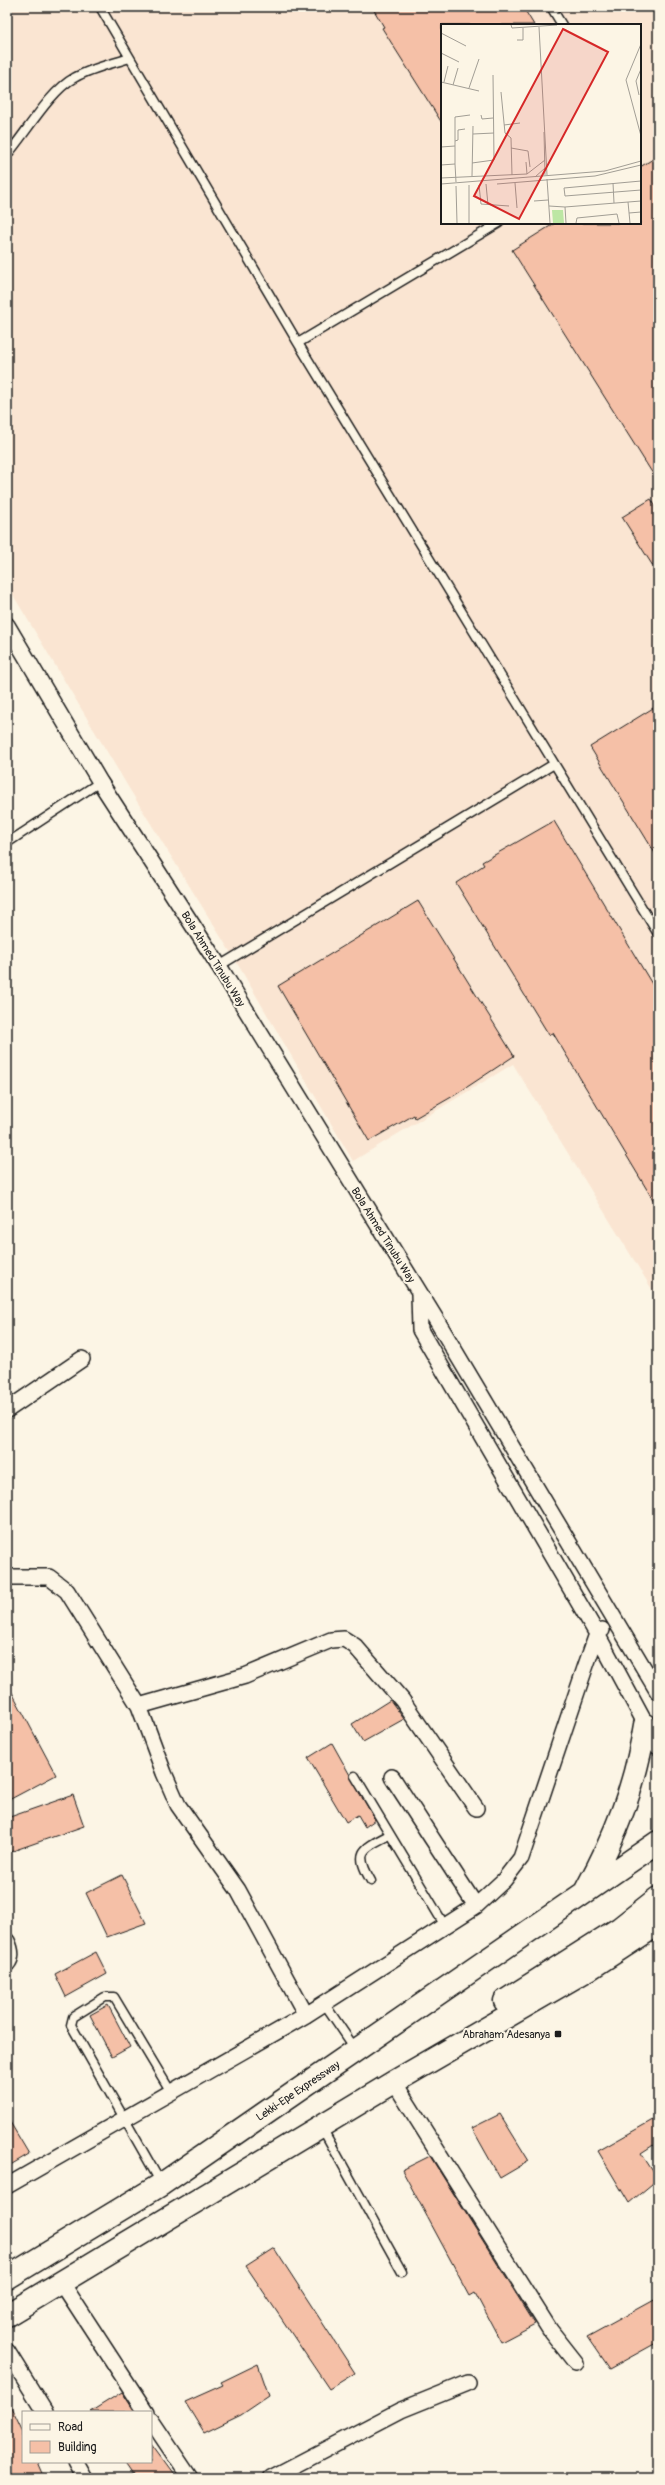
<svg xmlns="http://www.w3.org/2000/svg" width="665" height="2485" viewBox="0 0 665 2485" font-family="Pangolin,sans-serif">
<rect width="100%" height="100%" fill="#fcf5e5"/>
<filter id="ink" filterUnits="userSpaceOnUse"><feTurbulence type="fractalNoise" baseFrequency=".025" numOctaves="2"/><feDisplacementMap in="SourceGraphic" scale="8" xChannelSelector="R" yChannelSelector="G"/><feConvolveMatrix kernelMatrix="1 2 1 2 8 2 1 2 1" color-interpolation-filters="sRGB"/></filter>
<g filter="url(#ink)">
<path fill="#fae5d2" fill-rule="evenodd" d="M7 7H658V1299L513 1064 353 1161 234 958 130 790 7 585ZM442 25H640V223H442Z"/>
<path fill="#f5c0a7" stroke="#1c1c1c" d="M372 7H523L534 25H442V123L382 28 384 27Z
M658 156V482L512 250 555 223H640V167Z
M651 499 658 510V574L622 517Z
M658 705V858L590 747Z
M554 821 658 994V1208L553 1033 549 1035 456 883 484 865 482 862Z
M418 901 514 1056 455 1095 415 1118 414 1115 369 1141 278 986Z
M7 1683 56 1775 7 1801Z
M390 1700 404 1719 363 1742 352 1724Z
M332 1743 375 1820 365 1827 358 1815 346 1822 308 1758Z
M73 1795 84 1826 7 1853V1818Z
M122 1875 146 1923 107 1937 86 1893Z
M96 1952 107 1974 66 1997 55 1974Z
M108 2005 130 2047 112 2057 90 2015Z
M500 2114 529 2161 500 2178 472 2128Z
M7 2117 29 2154 7 2167Z
M658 2117V2142L641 2153 658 2179 629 2203 598 2151Z
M430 2156 535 2324 501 2342 475 2293 470 2296 402 2170Z
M274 2248 355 2373 329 2389 246 2266Z
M658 2298V2342L609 2369 587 2337Z
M258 2364 269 2396 241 2415 204 2433 185 2402 223 2385 221 2382Z
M122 2392 135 2412H90Z
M7 2399 23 2432V2462H38L45 2478H7Z
M151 2444 176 2478H135L124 2462H151Z"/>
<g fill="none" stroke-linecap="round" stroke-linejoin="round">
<g stroke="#1c1c1c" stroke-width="11">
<path id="service" d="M100 7 298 343 658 934
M551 7 562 25
M7 155C26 133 50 91 74 78 91 68 111 64 130 58
M298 343 499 223
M7 843 100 782
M219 966 554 764
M355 1776 445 1926
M371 1881C354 1852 362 1849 389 1835
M324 2003 356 2050
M321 2126 402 2272
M161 2183 71 2025 73 2017 105 1997H114L171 2092"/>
</g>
<g stroke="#1c1c1c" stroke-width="18">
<path id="minor" d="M7 625 100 782 219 966 437 1321 658 1692
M419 1294 420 1330 597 1634 658 1747
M7 1410 82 1359
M7 1577H49L67 1591 139 1706 164 1773 178 1805 238 1890 306 2015
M139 1706 245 1676 331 1640 344 1639 355 1646 402 1700 476 1808
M392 1777 476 1906 504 1880 521 1858 585 1668 597 1634 602 1630
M7 1941C11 1949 13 1957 7 1964
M394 2082 550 2330 576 2363
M7 2186 306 2015 476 1906
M62 2283 146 2412
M7 2351 45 2412
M151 2420 190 2478
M76 2462 85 2478
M271 2478 401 2410 468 2383"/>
</g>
<g stroke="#1c1c1c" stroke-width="25">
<path id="trunk" d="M586 1890C616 1835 635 1787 645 1725
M505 2001 620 1928 658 1898
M7 2278 162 2184 658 1842
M7 2315 394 2082 589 1969 658 1924"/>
</g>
<use href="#service" stroke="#fcf5e5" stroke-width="8"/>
<use href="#minor" stroke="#fcf5e5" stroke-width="15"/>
<use href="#trunk" stroke="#fcf5e5" stroke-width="22"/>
</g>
</g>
<rect fill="#1c1c1c" stroke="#fcf5e5" stroke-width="1.5" x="554" y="2030" width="8" height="8" rx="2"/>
<g text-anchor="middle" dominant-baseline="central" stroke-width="4" stroke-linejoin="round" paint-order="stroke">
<g font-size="11" fill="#1c1c1c" stroke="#fcf5e5">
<text transform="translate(213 959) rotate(58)">Bola Ahmed Tinubu Way</text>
<text transform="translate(383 1235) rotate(58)">Bola Ahmed Tinubu Way</text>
<text transform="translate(298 2091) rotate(-34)">Lekki-Epe Expressway</text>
</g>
<g font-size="11" fill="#1c1c1c" stroke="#fcf5e5" text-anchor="end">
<text x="550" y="2034">Abraham Adesanya</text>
</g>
</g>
<g transform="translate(441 24)">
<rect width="200" height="200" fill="#fcf5e5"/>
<path d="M111 186H122L123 199H112Z" fill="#bde7a4"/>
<path fill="none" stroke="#a29e95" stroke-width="1" d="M70 1 71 4 116 1M98 3 106 151M0 9 25 22M76 16H82V4M200 20 185 56 200 112M0 29 18 38M0 58 38 67M3 58 7 42M12 61 17 44M28 64 38 35M60 68 64 109 70 114 71 151M198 71 195 57 200 45M40 91 41 95 52 94M63 101 79 99M103 108 104 151M32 110 53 109M14 117 17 116V106L24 105M0 123 14 122M70 124 87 127 89 143M85 138 86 150 104 136M31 139 53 136 52 51M14 140V93L29 91M0 141 14 140 15 158M31 152 32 102M94 153 104 144M0 154 86 150M106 155 109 199M200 157 123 164 124 172 200 166M74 159 76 184M172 159 173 179M0 160 164 147 200 137M45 160 47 181M56 160 154 152 200 141M38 161 40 180 68 182M15 162 16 199M93 177 107 176M187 178 189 199M108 182 124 183 200 177M124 183 125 199M188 189 200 188M28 199V161M135 199 136 194 176 190 178 199"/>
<path fill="#d62828" fill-opacity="0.15" stroke="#d62828" stroke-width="2" d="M122 5 167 28 78 195 33 172Z"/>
<rect width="200" height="200" fill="none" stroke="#1c1c1c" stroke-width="2"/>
</g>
<rect width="665" height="2485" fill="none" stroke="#fcf5e5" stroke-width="24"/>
<rect x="12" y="12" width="641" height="2461" fill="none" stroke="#1c1c1c" stroke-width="1.5" filter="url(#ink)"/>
<rect x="22" y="2411" width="130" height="52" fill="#fcf5e5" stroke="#a29e95"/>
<rect x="30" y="2424" width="20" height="6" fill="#fcf5e5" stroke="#a29e95"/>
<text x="58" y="2431" font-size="12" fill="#1c1c1c">Road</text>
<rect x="30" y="2441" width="20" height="12" fill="#f5c0a7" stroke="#a29e95"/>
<text x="58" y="2451" font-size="12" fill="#1c1c1c">Building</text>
</svg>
